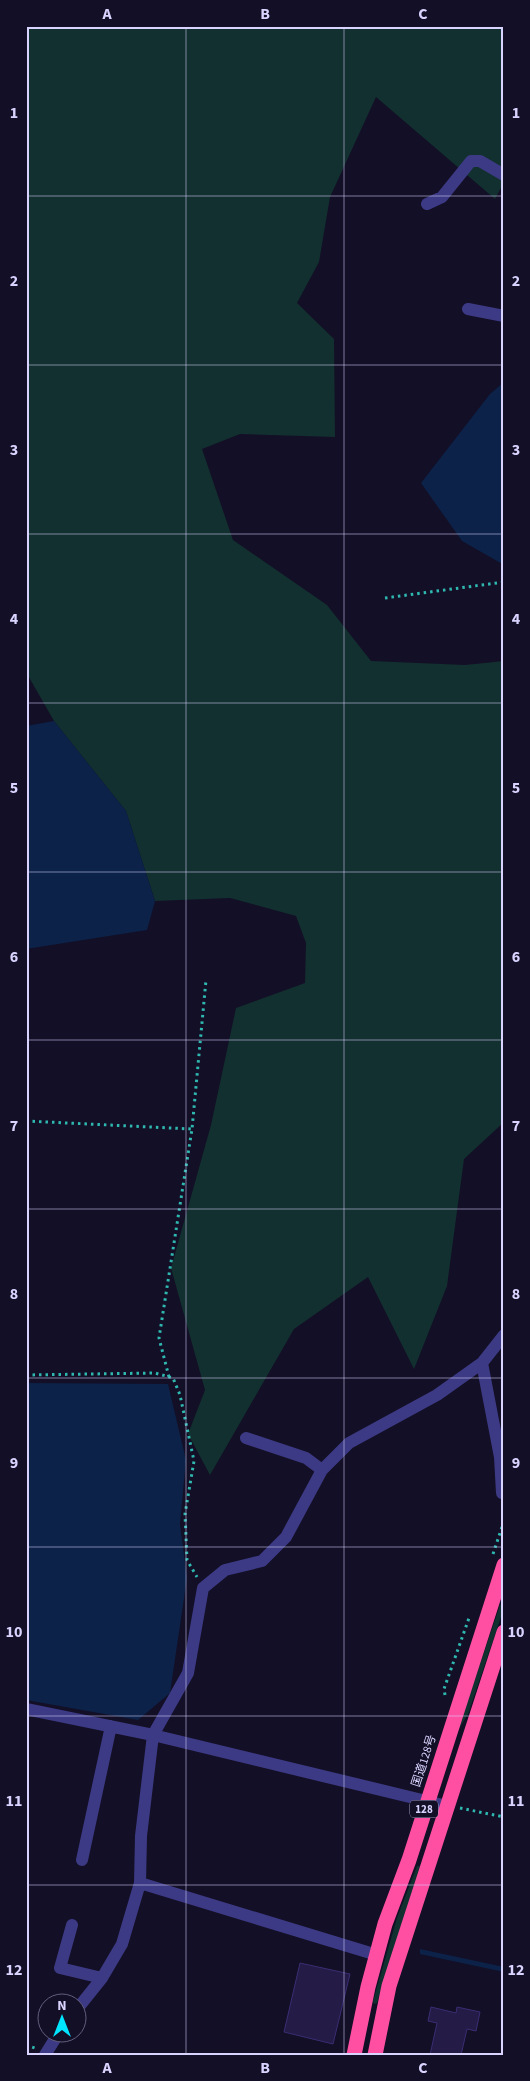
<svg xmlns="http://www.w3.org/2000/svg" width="530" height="2081" viewBox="0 0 530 2081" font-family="'Source Sans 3','Noto Sans JP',sans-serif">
<rect width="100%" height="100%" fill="#130f26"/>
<path fill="#12302f" d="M26 26H504V182L495 199 376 97 330 197 319 262 297 303 334 339 335 437 240 434 202 449 233 540 327 605 371 661 465 665 504 661V1122L464 1159 447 1286 414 1369 368 1277 294 1329 210 1475 188 1434 205 1390 171 1268 211 1125 236 1008 305 983 306 943 296 916 230 898 155 901 126 811 54 721 26 672Z
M503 1604 504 1608 468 1714 457 1732 500 1605Z
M420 1866 377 2003 374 2004 373 2001 397 1918 417 1866Z"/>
<path fill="#0c2248" d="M504 382V565L462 541 421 483 490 394Z
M54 721 126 811 155 901 147 930 26 949V726Z
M26 1383 168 1384 186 1460 180 1524 187 1578 170 1693 138 1720 26 1700Z
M420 1949 504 1967V1972L420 1954Z"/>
<path fill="#241b47" stroke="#3b2d73" d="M300 1963 350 1974 333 2044 284 2032Z
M431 2007 456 2013 457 2007 480 2012 476 2031 467 2029 461 2055H430L437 2023 428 2021Z"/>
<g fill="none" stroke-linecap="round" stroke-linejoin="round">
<path stroke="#2fb8b0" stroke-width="3" stroke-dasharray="2.5 4" stroke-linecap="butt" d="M385 598 504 582
M26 1121 192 1129
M26 1375 155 1373 173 1378 180 1395 194 1461 185 1514 187 1560 197 1577
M169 1377 159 1338 192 1129 206 980
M493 1554 504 1521
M445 1695 444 1689 469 1618
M460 1808 504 1817
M26 2045 35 2048"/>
<path stroke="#3d3a85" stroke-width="12" d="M427 204 442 197 471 161H480L504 175
M468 309 504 316
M482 1363 500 1457 502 1493
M246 1438 306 1458 322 1470
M26 1709 153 1735 447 1806
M82 1860 111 1726
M140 1883 377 1955
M72 1925 60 1968 102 1978
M78 2008 102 1978 122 1944 140 1883 141 1836 153 1735 188 1673 203 1588 225 1570 262 1561 286 1537 322 1470 349 1443 437 1395 482 1363 504 1335
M45 2055 58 2034"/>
<path stroke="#ff4fa3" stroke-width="15" d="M354 2055 368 1987 385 1924 409 1860 504 1565
M375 2055 389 1986 504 1632"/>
</g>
<path fill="none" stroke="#d9d4ff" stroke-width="1" stroke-opacity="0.55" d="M186 26V2055M344 26V2055M26 196H504M26 365H504M26 534H504M26 703H504M26 872H504M26 1040H504M26 1209H504M26 1378H504M26 1547H504M26 1716H504M26 1885H504"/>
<g text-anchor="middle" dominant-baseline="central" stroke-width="4" stroke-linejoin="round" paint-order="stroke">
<rect fill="#130f26" stroke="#9e99be" stroke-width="1" x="410" y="1800.5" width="28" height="17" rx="4"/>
<g font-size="11" font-weight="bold" fill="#d9d4ff">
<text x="424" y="1809">128</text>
</g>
<g font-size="12" fill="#d9d4ff" stroke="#130f26">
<text transform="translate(424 1761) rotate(-72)">国道128号</text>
</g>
</g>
<rect width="530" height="2081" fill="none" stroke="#130f26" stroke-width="55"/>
<g transform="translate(62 2018)"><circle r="24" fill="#130f26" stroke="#625e7d"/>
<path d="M0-4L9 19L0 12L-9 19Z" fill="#00e5ff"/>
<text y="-8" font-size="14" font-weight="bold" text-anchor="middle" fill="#d9d4ff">N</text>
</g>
<rect x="28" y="28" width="474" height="2026" fill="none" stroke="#d9d4ff" stroke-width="2"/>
<g font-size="16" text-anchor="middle" font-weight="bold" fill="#d9d4ff">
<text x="107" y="19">A</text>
<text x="265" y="19">B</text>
<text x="423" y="19">C</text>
<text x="14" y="118">1</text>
<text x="516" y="118">1</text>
<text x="14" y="286">2</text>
<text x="516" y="286">2</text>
<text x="14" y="455">3</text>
<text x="516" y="455">3</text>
<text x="14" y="624">4</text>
<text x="516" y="624">4</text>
<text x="14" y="793">5</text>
<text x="516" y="793">5</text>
<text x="14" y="962">6</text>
<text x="516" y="962">6</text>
<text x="14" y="1131">7</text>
<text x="516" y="1131">7</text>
<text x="14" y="1299">8</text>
<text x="516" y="1299">8</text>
<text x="14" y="1468">9</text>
<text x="516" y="1468">9</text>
<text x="14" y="1637">10</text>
<text x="516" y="1637">10</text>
<text x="14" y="1806">11</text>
<text x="516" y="1806">11</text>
<text x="14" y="1975">12</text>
<text x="516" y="1975">12</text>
<text x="107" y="2073">A</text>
<text x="265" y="2073">B</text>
<text x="423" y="2073">C</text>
</g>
</svg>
